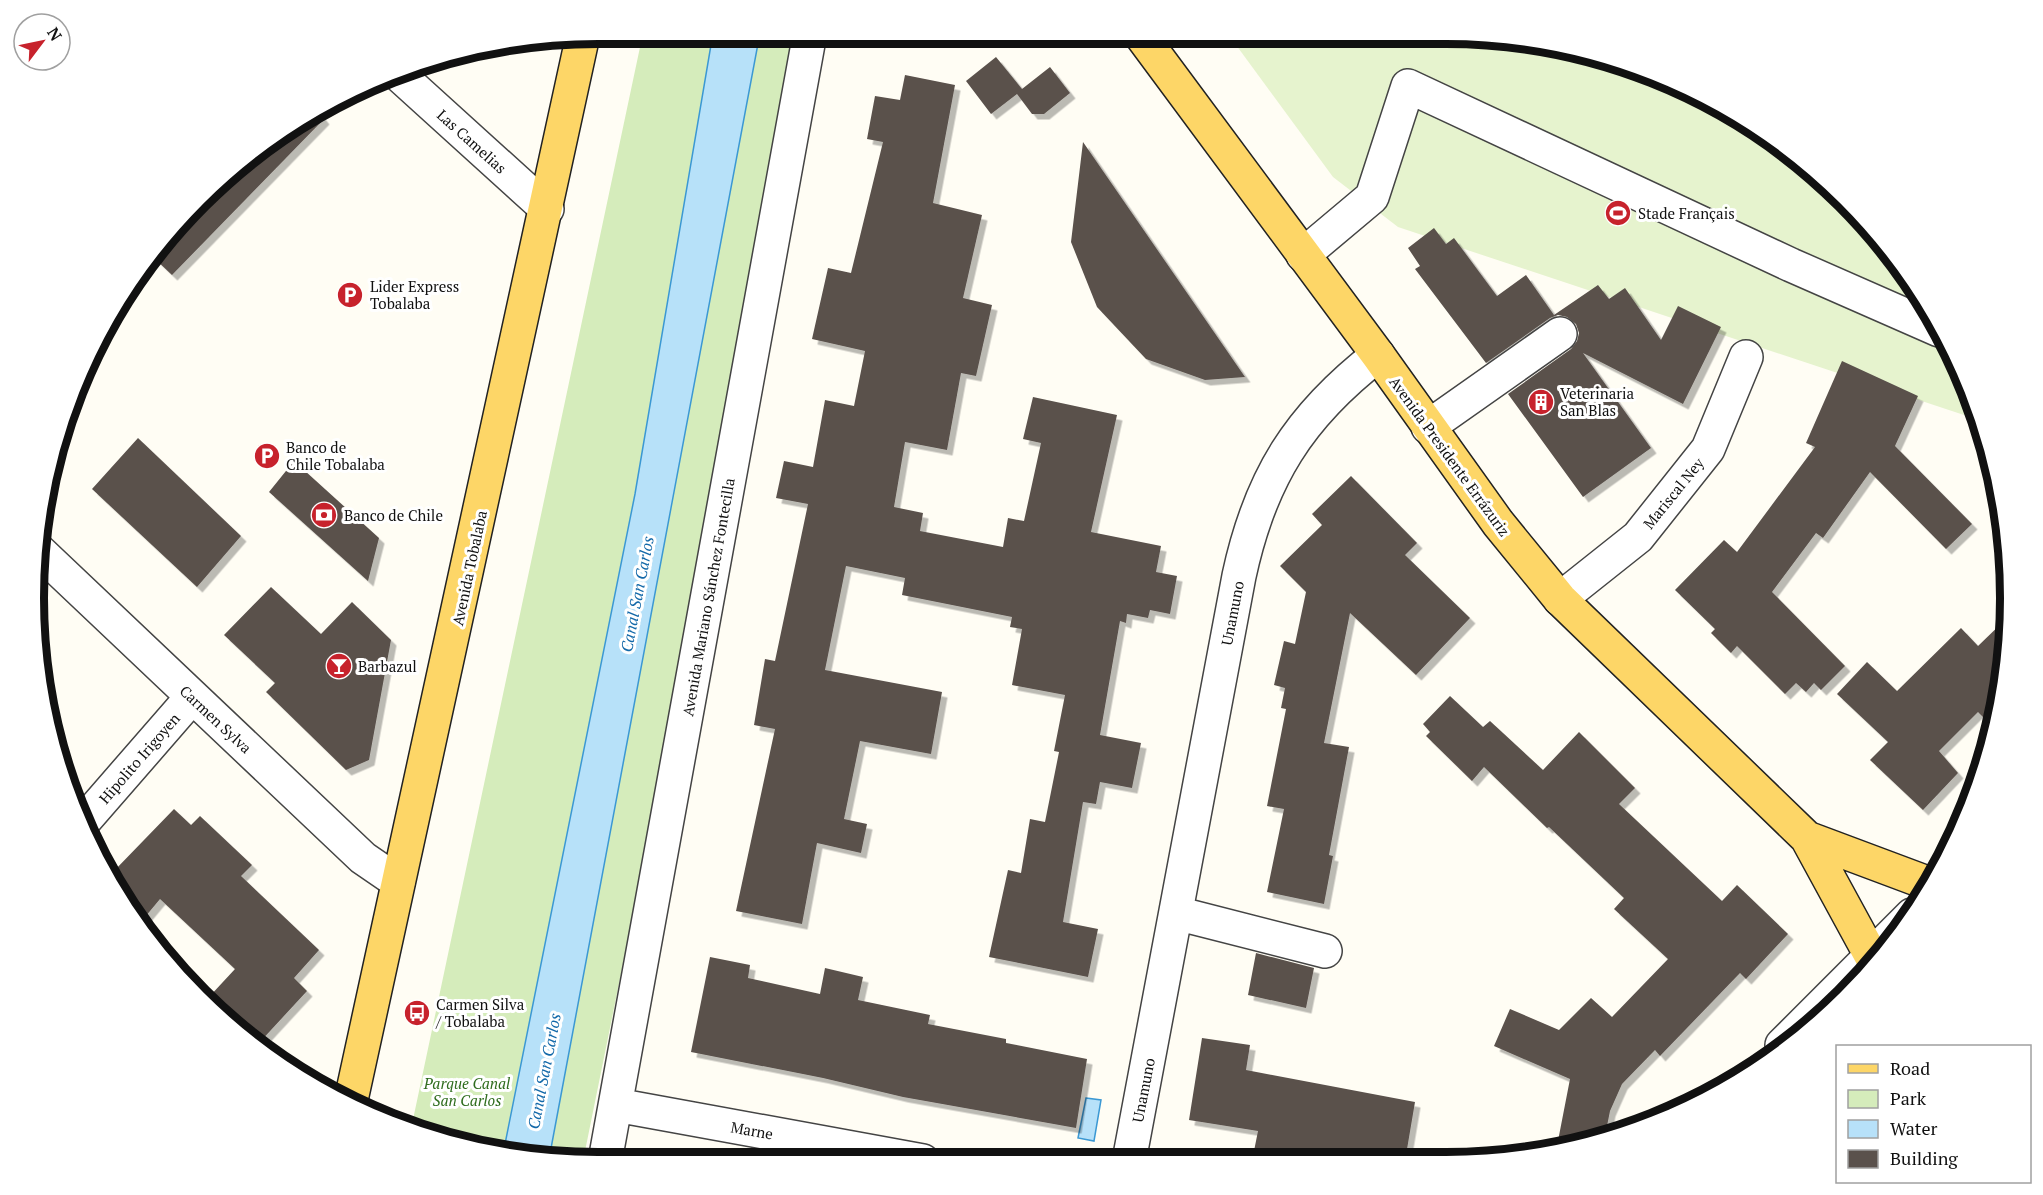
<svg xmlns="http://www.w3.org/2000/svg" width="2043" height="1195" viewBox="0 0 2043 1195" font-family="'PT Serif',serif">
<defs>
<filter id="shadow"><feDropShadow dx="5.5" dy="5.5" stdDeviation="0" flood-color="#0004"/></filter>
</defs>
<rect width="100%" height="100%" fill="#fffdf4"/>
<path fill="#d5ecbb" d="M643 33H713L635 494 504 1149 411 1129Z
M760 33H799L773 224 583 1161 549 1159Z"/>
<path fill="#e6f3ce" d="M1228 34H1483L1627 63 1759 128 1844 198 1915 284 1967 381 1979 420 1398 227 1333 177Z"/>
<path fill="#b7e1f9" stroke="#3b98d3" stroke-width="1.5" d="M713 33H760L549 1159 504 1149 635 494Z
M1086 1098 1101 1100 1094 1141 1078 1138Z"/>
<path fill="#5a514c" filter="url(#shadow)" d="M996 57 1022 89 1050 67 1070 93 1044 114H1032L1017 94 991 114 966 81Z
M905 75 955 85 933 203 982 215 963 298 992 305 976 376 961 373 947 450 905 442 894 507 923 513 920 531 1003 547 1008 518 1024 521 1041 443 1023 439 1033 397 1117 415 1091 532 1161 546 1156 572 1177 576 1170 614 1150 610 1148 618 1127 614 1126 623 1120 621 1100 735 1141 743 1132 788 1100 782 1096 804 1083 802 1063 922 1098 929 1088 977 989 957 1008 870 1021 873 1030 819 1045 822 1059 752 1054 751 1065 695 1012 685 1022 629 1010 627 1012 617 902 595 905 578 846 566 825 670 942 692 931 754 860 741 844 819 867 824 861 853 817 843 802 924 736 911 775 729 754 725 765 659 775 661 808 504 776 498 784 461 813 467 825 400 854 406 865 351 812 339 828 268 851 273 883 142 867 139 875 96 900 100Z
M320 114 324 119 172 275 153 257 254 149Z
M1083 142 1245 377 1205 380 1146 359 1097 307 1071 242Z
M1434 228 1446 244 1454 238 1497 296 1526 275 1554 315 1598 285 1609 299 1625 288 1661 340 1678 306 1721 327 1683 404 1583 353 1651 448 1583 497 1508 394 1571 349 1577 341 1579 333 1576 324 1567 317 1558 315 1550 318 1486 363 1415 269 1420 266 1408 248Z
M1842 361 1918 396 1895 446 1972 524 1946 549 1870 472 1823 538 1816 533 1772 592 1845 666 1821 690 1814 683 1806 692 1796 683 1785 694 1737 646 1731 653 1711 633 1715 629 1675 590 1724 540 1737 552 1815 447 1806 443Z
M138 438 241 536 197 587 92 489Z
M294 461 379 538 368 581 269 492Z
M1351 476 1417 543 1405 555 1470 618 1416 675 1350 613 1324 743 1349 747 1329 855 1333 856 1324 904 1267 892 1284 809 1267 806 1286 709 1281 708 1285 688 1274 685 1284 641 1295 644 1306 592 1280 566 1322 525 1312 514Z
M271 587 321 634 352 602 391 640 369 760 346 770 266 692 275 683 224 635Z
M2008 617 1999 707 1993 727 1978 712 1939 751 1958 773 1923 810 1870 760 1888 742 1837 694 1867 662 1897 691 1961 628 1978 646Z
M1450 696 1483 727 1490 721 1543 770 1579 732 1635 788 1619 804 1722 901 1737 885 1788 934 1746 979 1740 973 1660 1056 1655 1050 1622 1084 1610 1111 1605 1136 1557 1146 1570 1079 1494 1046 1510 1009 1559 1030 1591 998 1612 1017 1668 959 1614 909 1624 898 1549 827 1547 828 1484 767 1472 781 1426 736 1430 732 1423 724Z
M174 809 191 825 200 816 252 865 241 876 319 950 294 978 307 991 259 1043 209 997 235 969 160 899 140 923 113 872Z
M1256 953 1314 968 1306 1008 1248 995Z
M710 957 750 965 748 978 820 994 825 968 863 977 858 1000 930 1015 928 1024 1006 1039V1043L1087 1059 1076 1128 903 1097 823 1078 691 1052Z
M1202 1038 1250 1045 1246 1070 1415 1102 1405 1161H1252L1258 1131 1189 1120Z"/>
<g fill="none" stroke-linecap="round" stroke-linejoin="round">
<g stroke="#444" stroke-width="36">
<path id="minor" d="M397 73 547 209
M1303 255 1372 197 1408 86 1791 265 1939 330
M1428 427 1560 334
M39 551 363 858 398 882
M1560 599 1638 537 1708 449 1746 357
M85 820 192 697
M1176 913 1325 951
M1782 1045 1912 915
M616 1105 923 1161
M605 1161 810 33
M1129 1161 1239 576C1260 478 1299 416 1378 355"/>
</g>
<g stroke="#222" stroke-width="36">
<path id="major" d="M1140 34 1378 355 1498 523 1560 599 1807 838 1874 961
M1807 838 1930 884
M351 1100 583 35"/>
</g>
<use href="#minor" stroke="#fff" stroke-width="33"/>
<use href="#major" stroke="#fdd667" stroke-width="33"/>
</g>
<defs>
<g id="stadium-disc" transform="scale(1.35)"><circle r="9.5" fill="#c7222c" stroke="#fff"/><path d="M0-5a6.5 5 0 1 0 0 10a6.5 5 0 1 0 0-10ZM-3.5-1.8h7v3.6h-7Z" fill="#fff"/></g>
<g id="parking-disc" transform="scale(1.35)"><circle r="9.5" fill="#c7222c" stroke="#fff"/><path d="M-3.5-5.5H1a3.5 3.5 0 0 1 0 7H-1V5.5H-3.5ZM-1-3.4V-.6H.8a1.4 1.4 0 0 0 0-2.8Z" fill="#fff"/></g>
<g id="building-disc" transform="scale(1.35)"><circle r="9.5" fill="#c7222c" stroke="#fff"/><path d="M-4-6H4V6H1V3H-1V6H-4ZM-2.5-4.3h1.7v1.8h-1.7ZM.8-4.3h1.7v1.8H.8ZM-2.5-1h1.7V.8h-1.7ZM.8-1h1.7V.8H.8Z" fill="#fff"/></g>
<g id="bank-disc" transform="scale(1.35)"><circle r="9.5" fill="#c7222c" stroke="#fff"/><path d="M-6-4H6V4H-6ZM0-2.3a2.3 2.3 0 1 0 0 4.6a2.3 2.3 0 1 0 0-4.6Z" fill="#fff"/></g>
<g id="bar-disc" transform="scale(1.35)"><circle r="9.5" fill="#c7222c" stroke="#fff"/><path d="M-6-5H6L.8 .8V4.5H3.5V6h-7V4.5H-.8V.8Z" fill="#fff"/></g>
<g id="bus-disc" transform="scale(1.35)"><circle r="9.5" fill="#c7222c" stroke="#fff"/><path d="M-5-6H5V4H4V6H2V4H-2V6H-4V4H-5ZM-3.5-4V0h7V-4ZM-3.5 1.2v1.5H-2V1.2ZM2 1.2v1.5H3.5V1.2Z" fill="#fff"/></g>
</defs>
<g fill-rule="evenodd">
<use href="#stadium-disc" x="1618" y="213"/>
<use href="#parking-disc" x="350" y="295"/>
<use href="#building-disc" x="1541" y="402"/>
<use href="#parking-disc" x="267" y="456"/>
<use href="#bank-disc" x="324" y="515"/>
<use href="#bar-disc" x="339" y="666"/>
<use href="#bus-disc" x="417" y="1013"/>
</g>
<g text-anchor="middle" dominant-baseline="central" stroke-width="6" stroke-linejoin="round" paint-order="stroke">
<g font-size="15" fill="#111" stroke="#fff">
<text transform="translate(472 141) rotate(42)">Las Camelias</text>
<text transform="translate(1450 456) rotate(54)">Avenida Presidente Errázuriz</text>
<text transform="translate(1673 493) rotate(-51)">Mariscal Ney</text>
<text transform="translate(469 568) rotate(-78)">Avenida Tobalaba</text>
<text transform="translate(708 597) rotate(-80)">Avenida Mariano Sánchez Fontecilla</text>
<text transform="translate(1232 613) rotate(-79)">Unamuno</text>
<text transform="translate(216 719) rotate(43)">Carmen Sylva</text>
<text transform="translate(139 758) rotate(-49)">Hipolito Irigoyen</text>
<text transform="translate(1143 1090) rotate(-79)">Unamuno</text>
<text transform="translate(752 1130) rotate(10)">Marne</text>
</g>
<g font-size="15" fill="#111" stroke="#fff" text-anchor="start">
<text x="1638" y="213">Stade Français</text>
<text x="370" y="286">Lider Express<tspan x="370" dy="17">Tobalaba</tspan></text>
<text x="1560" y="393">Veterinaria<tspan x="1560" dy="17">San Blas</tspan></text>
<text x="286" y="447">Banco de<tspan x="286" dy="17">Chile Tobalaba</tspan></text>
<text x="344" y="515">Banco de Chile</text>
<text x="358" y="666">Barbazul</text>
<text x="436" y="1004">Carmen Silva<tspan x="436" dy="17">/ Tobalaba</tspan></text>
</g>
<g font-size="15" font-style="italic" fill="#2e6c1d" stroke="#fff">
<text x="467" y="1083">Parque Canal<tspan x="467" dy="17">San Carlos</tspan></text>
</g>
<g font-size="16" font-style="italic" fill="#1369a9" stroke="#fff">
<text transform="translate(637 594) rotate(-79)">Canal San Carlos</text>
<text transform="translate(544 1071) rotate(-79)">Canal San Carlos</text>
</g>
</g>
<path d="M0 0H2043V1195H0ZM598 44H1446A554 554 0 0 1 2000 598V598A554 554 0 0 1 1446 1152H598A554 554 0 0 1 44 598V598A554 554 0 0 1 598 44Z" fill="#fff" fill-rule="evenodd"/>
<path fill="none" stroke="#111" stroke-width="8" d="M598 44H1446A554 554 0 0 1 2000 598V598A554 554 0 0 1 1446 1152H598A554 554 0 0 1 44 598V598A554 554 0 0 1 598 44Z"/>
<rect x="1836" y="1045" width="195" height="138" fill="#ffffff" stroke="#a0a0a0" stroke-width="1.5"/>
<rect x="1848" y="1064" width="30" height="9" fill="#fdd667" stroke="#a0a0a0" stroke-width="1.5"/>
<text x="1890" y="1075" font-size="18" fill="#111111">Road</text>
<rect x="1848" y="1090" width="30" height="18" fill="#d5ecbb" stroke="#a0a0a0" stroke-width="1.5"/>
<text x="1890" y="1105" font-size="18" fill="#111111">Park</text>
<rect x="1848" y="1120" width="30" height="18" fill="#b7e1f9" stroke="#a0a0a0" stroke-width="1.5"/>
<text x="1890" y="1135" font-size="18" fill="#111111">Water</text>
<rect x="1848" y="1150" width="30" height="18" fill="#5a514c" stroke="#a0a0a0" stroke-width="1.5"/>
<text x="1890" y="1165" font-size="18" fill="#111111">Building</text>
<g transform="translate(42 42) rotate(58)"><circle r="28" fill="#ffffff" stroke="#a0a0a0" stroke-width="1.5"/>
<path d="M0-4.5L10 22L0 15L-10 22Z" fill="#c7222c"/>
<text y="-9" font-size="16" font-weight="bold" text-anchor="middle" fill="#111111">N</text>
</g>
</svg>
